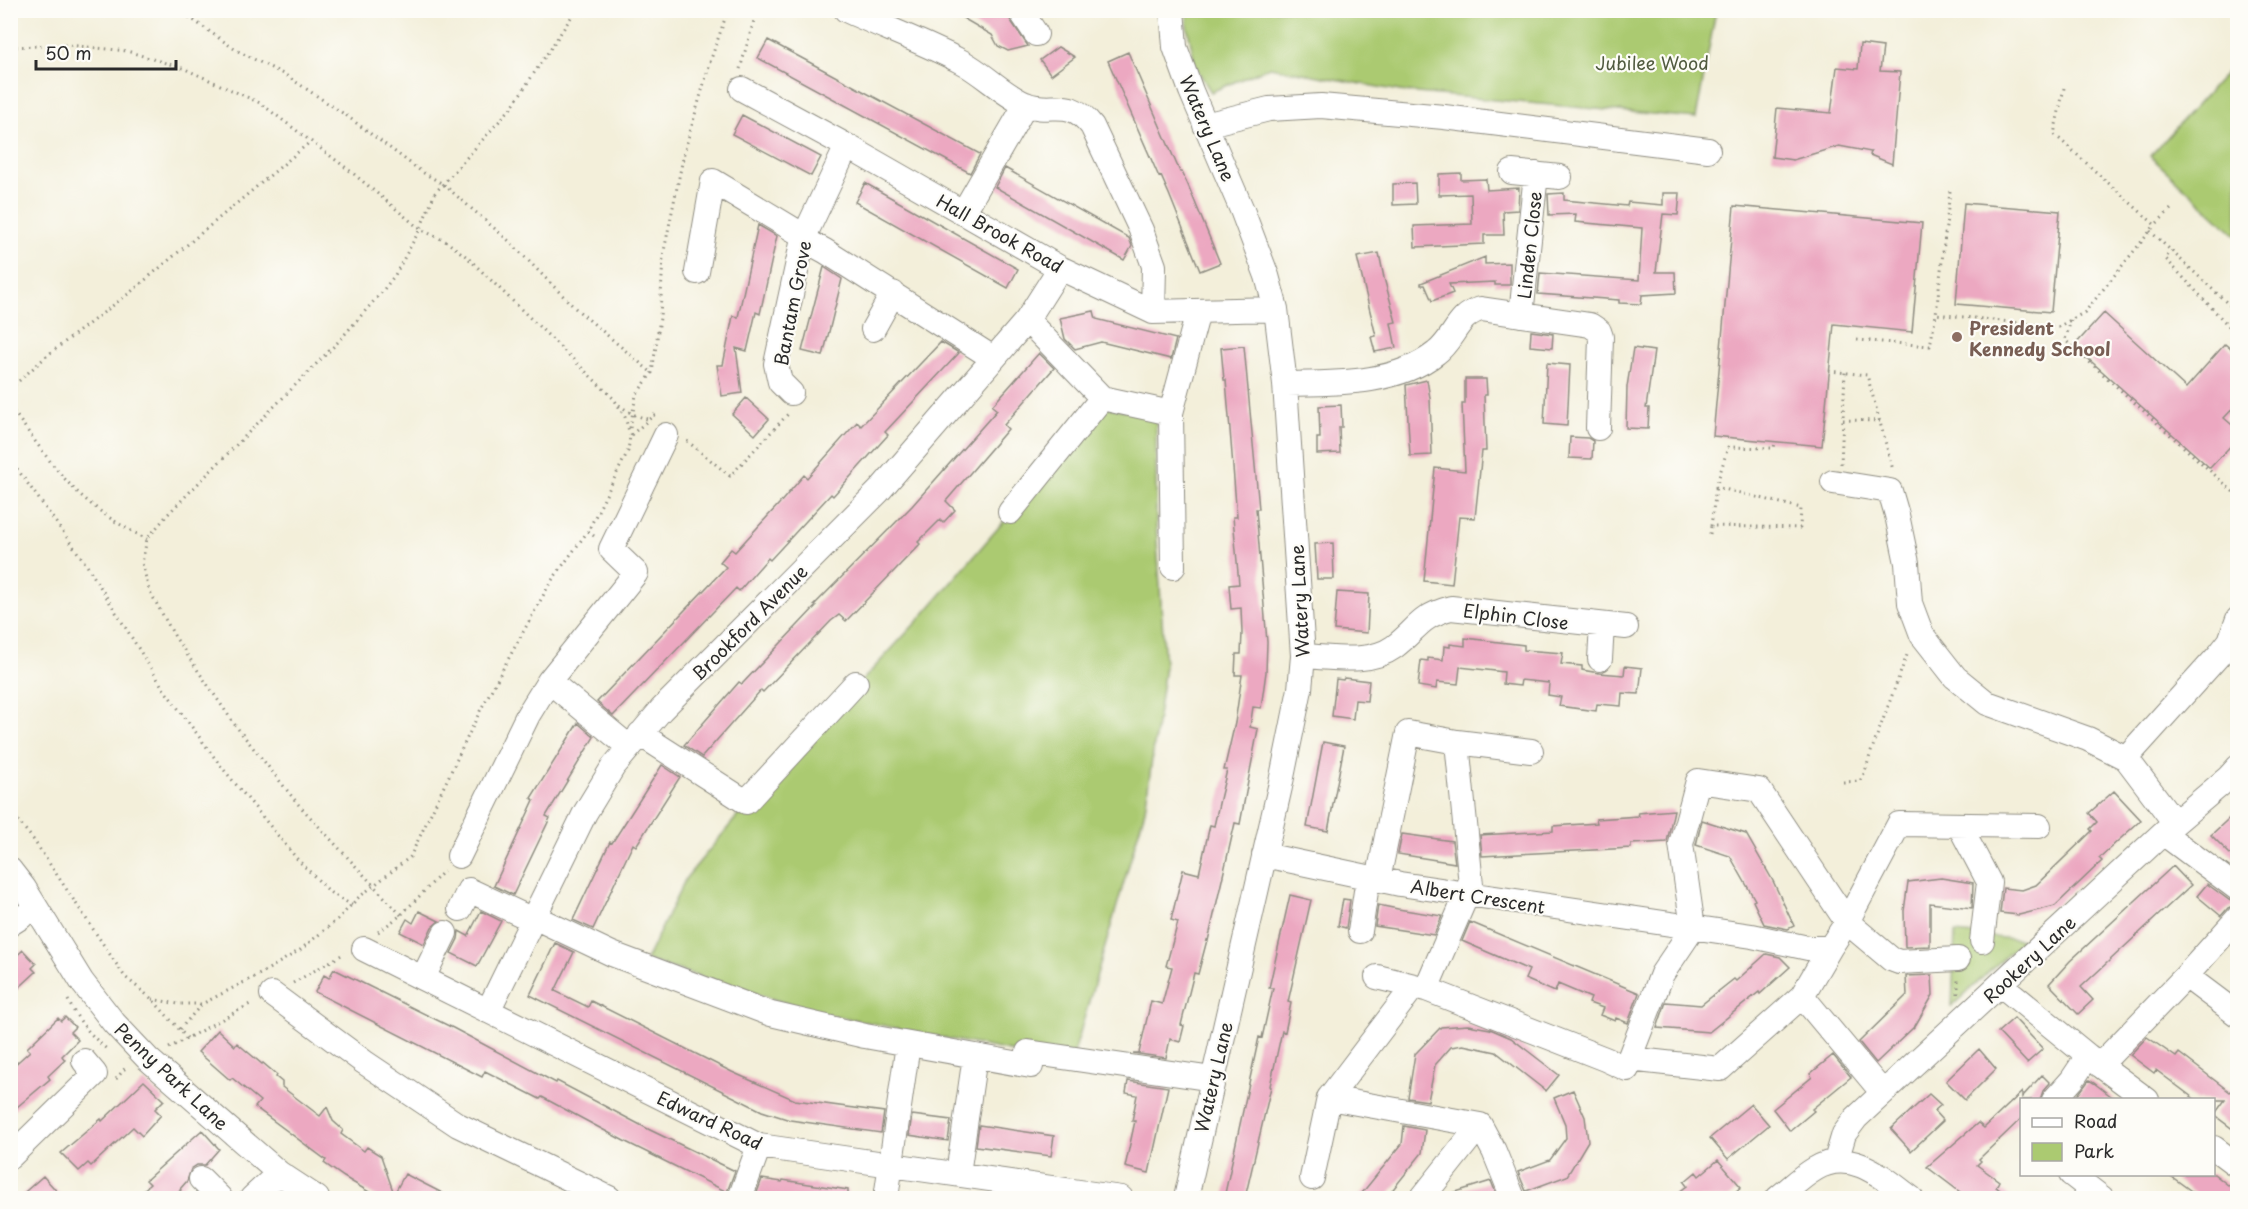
<svg xmlns="http://www.w3.org/2000/svg" width="2248" height="1209" viewBox="0 0 2248 1209" font-family="'Playpen Sans',sans-serif">
<rect width="100%" height="100%" fill="#fdfcf7"/>
<filter id="ink" filterUnits="userSpaceOnUse"><feTurbulence type="fractalNoise" baseFrequency=".0167" numOctaves="2"/><feDisplacementMap in="SourceGraphic" scale="12" xChannelSelector="R" yChannelSelector="G"/><feConvolveMatrix kernelMatrix="1 2 1 2 8 2 1 2 1" color-interpolation-filters="sRGB"/></filter>
<filter id="wash" filterUnits="userSpaceOnUse"><feTurbulence type="fractalNoise" baseFrequency=".008" numOctaves="4" result="noise"/><feDisplacementMap in="SourceGraphic" scale="24" xChannelSelector="R" yChannelSelector="G"/><feGaussianBlur stdDeviation="1.35" result="paint"/><feColorMatrix in="noise" values="0 0 0 0 0 0 0 0 0 0 0 0 0 0 0 0 0 1.4 0 .05"/><feComposite in="paint" operator="in"/></filter>
<g filter="url(#wash)">
<rect width="100%" height="100%" fill="#f3efda"/>
<path fill="#abca71" stroke="#6b7a4e" stroke-width="1.5" d="M1188 10H1716V11L1696 118 1405 92 1270 67 1211 92 1196 68 1187 26Z
M2237 61V236L2150 156Z
M1094 405 1156 416V524L1165 666 1145 810 1074 1053 1014 1052 812 1011 646 960 686 878 746 806 924 614 1023 499Z
M1955 933 2023 940 1952 1006Z"/>
<g id="blocks">
<path fill="#eca8c1" d="M949 10H1000L1007 15 1028 46 1008 51 998 46 992 35Z
M768 40 980 154 970 173 758 58Z
M1860 44 1883 47 1880 71 1900 72 1892 164 1870 155 1871 152 1839 146 1793 160 1772 157 1777 108 1831 113 1837 67 1858 69Z
M1058 47 1075 57 1051 75 1040 60Z
M1128 52 1180 172H1182L1188 185 1220 263 1200 271 1169 194 1161 176 1159 177 1108 61Z
M742 115 821 157 811 176 732 134Z
M1005 168 1129 238 1132 246 1124 260 995 187Z
M1461 173V180L1486 179 1487 190 1519 188 1518 210 1503 211 1504 235H1484V244L1415 247 1414 226 1472 224 1471 194 1439 195V174Z
M865 183 1018 269 1008 288 855 202Z
M1415 183 1416 204 1393 205V184Z
M1564 193V200L1627 206 1628 202 1663 205V193H1680L1678 215 1663 214 1656 272H1675L1676 293 1642 295 1641 304 1619 303V300L1538 294 1540 273 1639 280 1642 228 1575 222 1576 214 1549 215 1548 194Z
M1964 203 2060 211 2051 312 1956 304Z
M1734 206 1922 223 1912 332 1834 324 1822 446 1713 436Z
M758 225 777 236 776 240 760 314 756 312 747 351 736 348 742 393 722 396 717 365H723L733 316 738 317Z
M1379 253 1384 278 1396 322 1391 323 1396 348 1375 352 1371 337 1376 336 1357 257Z
M1485 257V264L1510 263V285H1495V282L1449 284 1453 293 1432 301 1425 285H1421V283Z
M824 267 842 279 823 356 802 351Z
M1094 311 1096 319 1176 339 1171 359 1101 342 1075 349 1065 339 1060 318Z
M2104 313 2186 388 2225 344 2238 355V403L2224 418 2238 430V438L2210 468 2074 346Z
M1531 331 1553 334 1552 348 1530 346Z
M941 342 959 353 885 432 888 435 833 496 831 494 770 560 768 558 739 591 736 588 613 716 597 702 726 567 720 562 731 549 735 552 779 504 804 475 807 478 857 422 861 426Z
M1244 346 1259 509H1256L1267 642 1266 672 1261 708 1253 707 1250 727 1258 729 1240 824 1235 823 1208 941 1207 940 1198 974 1194 973 1181 1025 1184 1026 1180 1042 1170 1039 1166 1058 1133 1053H1139L1151 1001 1162 1004 1172 967 1166 966 1178 922 1171 920 1183 870 1199 874 1210 825 1214 826 1220 799 1227 770H1224L1235 723 1242 675H1235L1236 654H1241L1242 633 1241 608 1231 609 1229 585 1239 584 1233 517H1237L1226 380H1224L1221 348Z
M1633 348 1654 351 1646 408H1649L1648 429 1626 428 1627 387Z
M1039 353 1054 368 1004 425 1008 429 946 501 955 510 943 523 940 520 918 542 920 544 846 621 839 615 831 621 763 692 761 690 702 757 684 745 739 682 742 684 816 606 814 605 912 506 997 410 992 406Z
M1547 363 1570 365 1567 426 1544 424Z
M1465 379H1486L1487 395H1484L1486 451H1482L1475 518 1459 517 1452 584 1424 581 1435 468 1465 471 1462 404H1465Z
M1427 380 1430 398 1432 455 1410 456 1406 385Z
M746 398 769 419 755 435 732 414Z
M1341 405 1342 427H1339L1340 453 1317 454V438H1320L1319 406Z
M1570 437 1588 438 1593 441 1592 459 1569 458Z
M1333 543 1334 579H1317L1315 544Z
M1337 592 1369 594 1367 633 1334 630Z
M1465 638 1524 645V650L1563 653 1561 664 1582 666V670L1599 673 1624 675 1625 666 1642 668 1639 694 1622 693 1621 706 1597 704 1596 711 1559 706 1561 697 1548 695 1549 683 1521 680 1520 686 1503 684 1504 672 1460 667 1458 684 1437 682 1436 689 1418 686 1421 660 1428 661V658L1443 660 1444 646 1450 647V644L1465 646Z
M1344 678 1369 681 1367 701 1355 700 1353 719 1332 716 1336 679 1343 680Z
M578 723 594 737 546 816 550 818 513 895 494 886 534 800 531 798Z
M1323 742 1344 746 1328 831 1307 827Z
M662 765 680 777 636 846 633 844 593 929 573 920 610 842 612 843Z
M2114 791 2141 820 2099 858 2102 861 2055 906 2019 915 2000 913 2003 888 2022 890 2036 885 2092 831 2090 829 2097 822 2089 813Z
M1674 810 1667 842 1631 844V848L1482 856 1480 835 1553 831V826L1597 823 1596 819 1639 816 1638 813Z
M2238 810V862L2211 835Z
M1702 820 1746 834 1773 881 1794 926 1788 929 1764 924 1753 901 1755 900 1730 856 1696 845Z
M1402 834 1452 841 1455 863 1398 854Z
M2173 866 2191 885 2081 987 2093 1000 2078 1014 2049 984 2070 961Z
M1941 878 1973 883 1972 908 1930 903V946L1905 947 1904 911 1908 882Z
M2207 884 2229 900 2238 904 2228 908 2221 916 2197 896Z
M1290 895 1311 900 1288 1002 1291 1003 1288 1018 1285 1032 1282 1031 1270 1086 1271 1087 1245 1198H1224L1259 1037 1262 1038 1273 988H1269Z
M1343 899 1350 900 1346 928 1338 926Z
M1378 905 1398 909 1442 916 1434 935 1375 926Z
M419 911 439 921 432 927 424 944 400 932 407 919 413 923Z
M481 911 501 921 477 966 451 953 458 939 459 931 468 936Z
M1470 922 1639 993 1628 1023 1616 1018 1615 1021 1600 1015 1603 1008 1589 1003 1591 998 1558 984 1555 992 1525 979 1529 970 1462 941Z
M555 943 574 952 555 991 588 1007 591 1001 732 1072 795 1100 884 1112 881 1133 790 1120 762 1111 530 995Z
M23 950 36 964 32 968 36 972 10 996V962Z
M1766 954 1780 957 1790 967 1760 994 1759 992 1709 1032 1657 1028 1666 1002 1701 1005 1734 979 1736 981Z
M334 969 453 1028 556 1083 557 1081 650 1130 735 1171 727 1192 626 1142 542 1097 540 1099 485 1071 482 1077 315 992 324 975 329 978Z
M1932 975 1933 995 1915 1026 1876 1063 1859 1042 1907 995 1906 976Z
M65 1017 75 1027 70 1032 78 1040 62 1056 65 1060 48 1076 50 1079 10 1113V1069L30 1051 27 1048 58 1018 61 1021Z
M2014 1018 2043 1049 2027 1063 1998 1032Z
M1468 1025 1490 1029 1511 1038 1559 1075 1546 1091 1496 1052 1463 1045 1451 1047 1435 1065 1428 1101 1408 1098 1415 1054 1441 1027Z
M218 1030 235 1046 237 1043 262 1064 263 1063 277 1075 276 1077 282 1082V1087L320 1116 327 1107 333 1121 343 1130 341 1134 364 1151 367 1147 381 1156 394 1194 405 1174 452 1198H379L344 1177 324 1163 326 1160 255 1107 260 1101 232 1078 230 1080 198 1052Z
M2147 1037 2176 1057 2179 1053 2230 1092 2238 1082V1133L2214 1115 2225 1100H2196L2156 1070 2154 1073 2130 1055Z
M1979 1049 1996 1069 1965 1100 1946 1081Z
M1833 1055 1851 1077 1812 1109 1814 1111 1790 1131 1773 1109 1812 1077 1810 1074Z
M2042 1075 2050 1083 2043 1091 2040 1100H2022V1118L1979 1159 1981 1161 1977 1165 1999 1181 1996 1187 2011 1198H1968L1927 1167 1978 1123 1984 1128 2022 1092V1097Z
M2089 1080 2094 1083 2116 1100H2074Z
M144 1081 164 1100 155 1109 161 1115 142 1136 133 1127 91 1166 88 1163 79 1171 61 1153 101 1119 102 1121Z
M1128 1081 1168 1087 1149 1173 1125 1167 1135 1121H1132L1137 1095 1126 1093Z
M1573 1090 1585 1117 1588 1141 1567 1176 1526 1191 1518 1172 1550 1160 1566 1138 1565 1124 1554 1098Z
M1929 1094 1941 1105 1934 1111 1943 1121 1911 1151 1891 1129Z
M1751 1104 1769 1125 1728 1159 1710 1138Z
M912 1115 951 1120 948 1141 909 1135Z
M979 1125 1054 1136 1051 1156 976 1146Z
M1404 1126 1425 1130 1422 1153 1386 1198H1358L1402 1144Z
M202 1130 219 1149 205 1165H197L191 1169 187 1181 180 1189 181 1190 172 1198H135L150 1184 146 1180Z
M1718 1160 1741 1187 1728 1198H1671L1687 1186 1684 1182 1696 1172 1699 1176Z
M2168 1174H2214L2238 1193V1198H2201Z
M43 1176 63 1198H18Z
M762 1179 782 1182 783 1180 848 1190V1198H755Z
M1491 1181 1498 1198H1446V1195Z"/>
</g>
</g>
<g filter="url(#ink)">
<use href="#blocks" fill-opacity="0" stroke="#8f8d82" stroke-width="1.5"/>
<g fill="none" stroke-linecap="round" stroke-linejoin="round">
<g stroke="#8f8d82" stroke-width="26">
<path id="minor" d="M846 10C883 27 923 42 960 61 982 72 1004 95 1025 104 1053 115 1068 95 1092 126L1141 230 1154 266 1153 312
M1020 10 1036 34
M1172 10 1175 47 1191 91 1242 210 1267 276 1276 309 1285 384 1303 656 1300 689 1280 787 1186 1198
M742 89 847 146 1060 268 1153 312 1276 309
M1205 125 1269 109 1321 106 1444 117 1708 150
M1512 172 1560 177
M963 213 1026 104
M803 239 825 251 993 358
M697 272 713 181 804 236
M1521 315 1536 174
M1027 320 1102 398 1171 413
M873 329 893 293
M1285 384C1333 383 1396 385 1436 353 1454 340 1457 315 1481 309L1590 325 1599 331 1601 337 1598 428
M791 393 780 382 776 364 803 239 847 146
M1833 482 1890 491 1897 515 1907 563 1910 603 1922 635 1955 677 1987 703 2088 739 2126 758 2175 823
M1010 512 1102 398
M1173 567 1171 413 1198 312
M1303 656C1331 657 1369 665 1394 647 1418 629 1418 617 1451 608L1626 627
M1600 659 1602 626
M549 681 636 573 611 549 666 435
M640 734 746 802 856 683
M1457 742 1531 751
M2126 758 2219 655 2230 641 2238 619
M1959 825 1989 882 1982 941
M2163 833 2238 889
M1264 855 1400 884 1752 936 1808 948H1830L1847 922 1899 824 2039 826
M459 856 528 715 549 681 629 747
M10 870 24 888 82 982 114 1023 148 1059 279 1173 317 1198
M1378 880 1408 733 1457 742 1472 895
M460 909 469 890 533 920
M534 917 612 954 771 1014 865 1036 1031 1066
M2238 918 2186 976 2238 1015
M10 924 21 917
M1360 931 1368 878
M1830 948 1802 996 1883 1093
M364 949 759 1146 1121 1198
M1377 977 1426 989 1467 894
M423 978 445 933
M2001 985 2088 1056 2147 1100
M1414 986 1329 1098 1480 1125
M1426 989 1605 1059 1627 1069 1629 1059
M272 994 364 1062 458 1125 609 1198
M1802 996 1720 1069 1629 1059 1662 974 1693 928 1681 844 1698 781 1759 790 1847 922 1891 959 1899 962 1958 959
M488 1011 585 813 613 767 661 710 879 491 1027 320 1060 268
M1028 1052 1213 1079
M2100 1065 2186 976
M2054 1100 2072 1080 2088 1056
M1480 1125 1494 1151 1513 1198
M2214 1148 2238 1166
M10 1157 95 1074 84 1061
M1836 1161 1844 1134 1856 1118 2163 833 2228 778 2238 767
M958 1174 975 1056
M2071 1174 2102 1198
M1312 1178 1329 1098
M201 1179 220 1198
M252 1198 279 1173
M740 1198 759 1146
M886 1198 908 1044
M1422 1198 1480 1125
M1778 1198C1790 1189 1801 1177 1815 1169 1851 1147 1884 1178 1911 1198"/>
</g>
<path stroke="#8f8d82" stroke-width="3" stroke-dasharray="1.5 4.5" stroke-linecap="butt" d="M179 10 236 50 287 76 347 116 422 172 443 184 509 241 575 308 652 373
M10 47 68 45 127 51 185 69 260 103 349 170 420 229 447 242 467 257 614 399 625 417 630 435
M740 69 757 10
M2064 88 2054 134 2155 225 2174 206
M1950 191 1936 314 2058 327 2085 312 2155 225
M2150 231 2238 313
M2172 251 2165 258 2238 336
M2071 320 2065 340 2238 496
M1857 340 1930 346 1936 314
M1829 371 1867 375 1893 470
M10 389 49 354 132 291 310 142
M619 405 632 414 647 419
M10 407C36 441 61 482 95 507 111 520 129 530 147 539
M1843 420 1880 421
M630 428 636 395 652 373 660 318 663 256 684 153 711 59 728 10
M687 441 730 476 788 414
M10 459 86 564 163 688 220 765 298 860 331 893 352 905
M1841 464 1845 372
M1711 526 1716 487
M1710 534 1711 526 1800 528 1801 508 1716 487 1728 447 1774 448 1775 442
M594 536 588 531 628 451 630 436 654 415 656 416
M1843 782 1860 781 1865 772 1871 752 1907 655 1910 652
M10 811 33 839 125 977 152 999 187 1038
M401 915 298 804 235 725 175 637 149 590 142 563 147 539 168 514 338 342 381 293 395 275 420 229 435 193 511 108 576 10
M378 932 401 915 444 871
M293 983 345 953
M1958 994V979
M152 999 178 1004H202L262 973 300 950 338 919 358 898 410 857 481 709 550 583 588 531
M68 1000C77 1020 92 1037 109 1051
M180 1029 202 1004
M169 1048 252 1003
M116 1079 127 1066"/>
<use href="#minor" stroke="#fff" stroke-width="24"/>
</g>
</g>
<circle fill="#8d6e63" stroke="#fdfcf7" stroke-width="2" cx="1957" cy="337" r="6"/>
<g text-anchor="middle" dominant-baseline="central" stroke-width="4.5" stroke-linejoin="round" paint-order="stroke">
<g font-size="18" fill="#515b40" stroke="#fdfcf7">
<text x="1652" y="62">Jubilee Wood</text>
</g>
<g font-size="18" fill="#2b2b2b" stroke="#fdfcf7">
<text transform="translate(1208 128) rotate(67)">Watery Lane</text>
<text transform="translate(1000 233) rotate(29)">Hall Brook Road</text>
<text transform="translate(1529 245) rotate(-84)">Linden Close</text>
<text transform="translate(792 303) rotate(-79)">Bantam Grove</text>
<text transform="translate(1299 601) rotate(-93)">Watery Lane</text>
<text transform="translate(1516 616) rotate(7)">Elphin Close</text>
<text transform="translate(749 622) rotate(-45)">Brookford Avenue</text>
<text transform="translate(1478 896) rotate(9)">Albert Crescent</text>
<text transform="translate(2029 959) rotate(-43)">Rookery Lane</text>
<text transform="translate(172 1076) rotate(43)">Penny Park Lane</text>
<text transform="translate(1213 1077) rotate(-77)">Watery Lane</text>
<text transform="translate(710 1120) rotate(25)">Edward Road</text>
</g>
<g font-size="18" font-weight="bold" fill="#785e54" stroke="#fdfcf7" text-anchor="start">
<text x="1969" y="327">President<tspan x="1969" dy="21">Kennedy School</tspan></text>
</g>
</g>
<rect width="2248" height="1209" fill="none" stroke="#fdfcf7" stroke-width="36"/>
<rect x="2020" y="1098" width="195" height="78" fill="#fdfcf7" stroke="#a9a8a5" stroke-width="1.5"/>
<rect x="2032" y="1118" width="30" height="9" fill="#ffffff" stroke="#a9a8a5" stroke-width="1.5"/>
<text x="2074" y="1128" font-size="18" fill="#2b2b2b">Road</text>
<rect x="2032" y="1143" width="30" height="18" fill="#abca71" stroke="#a9a8a5" stroke-width="1.5"/>
<text x="2074" y="1158" font-size="18" fill="#2b2b2b">Park</text>
<path d="M36 60v9h140v-9" fill="none" stroke="#2b2b2b" stroke-width="3"/>
<text x="45" y="60" font-size="18" fill="#2b2b2b" stroke="#fdfcf7" stroke-width="4.5" paint-order="stroke">50 m</text>
</svg>
